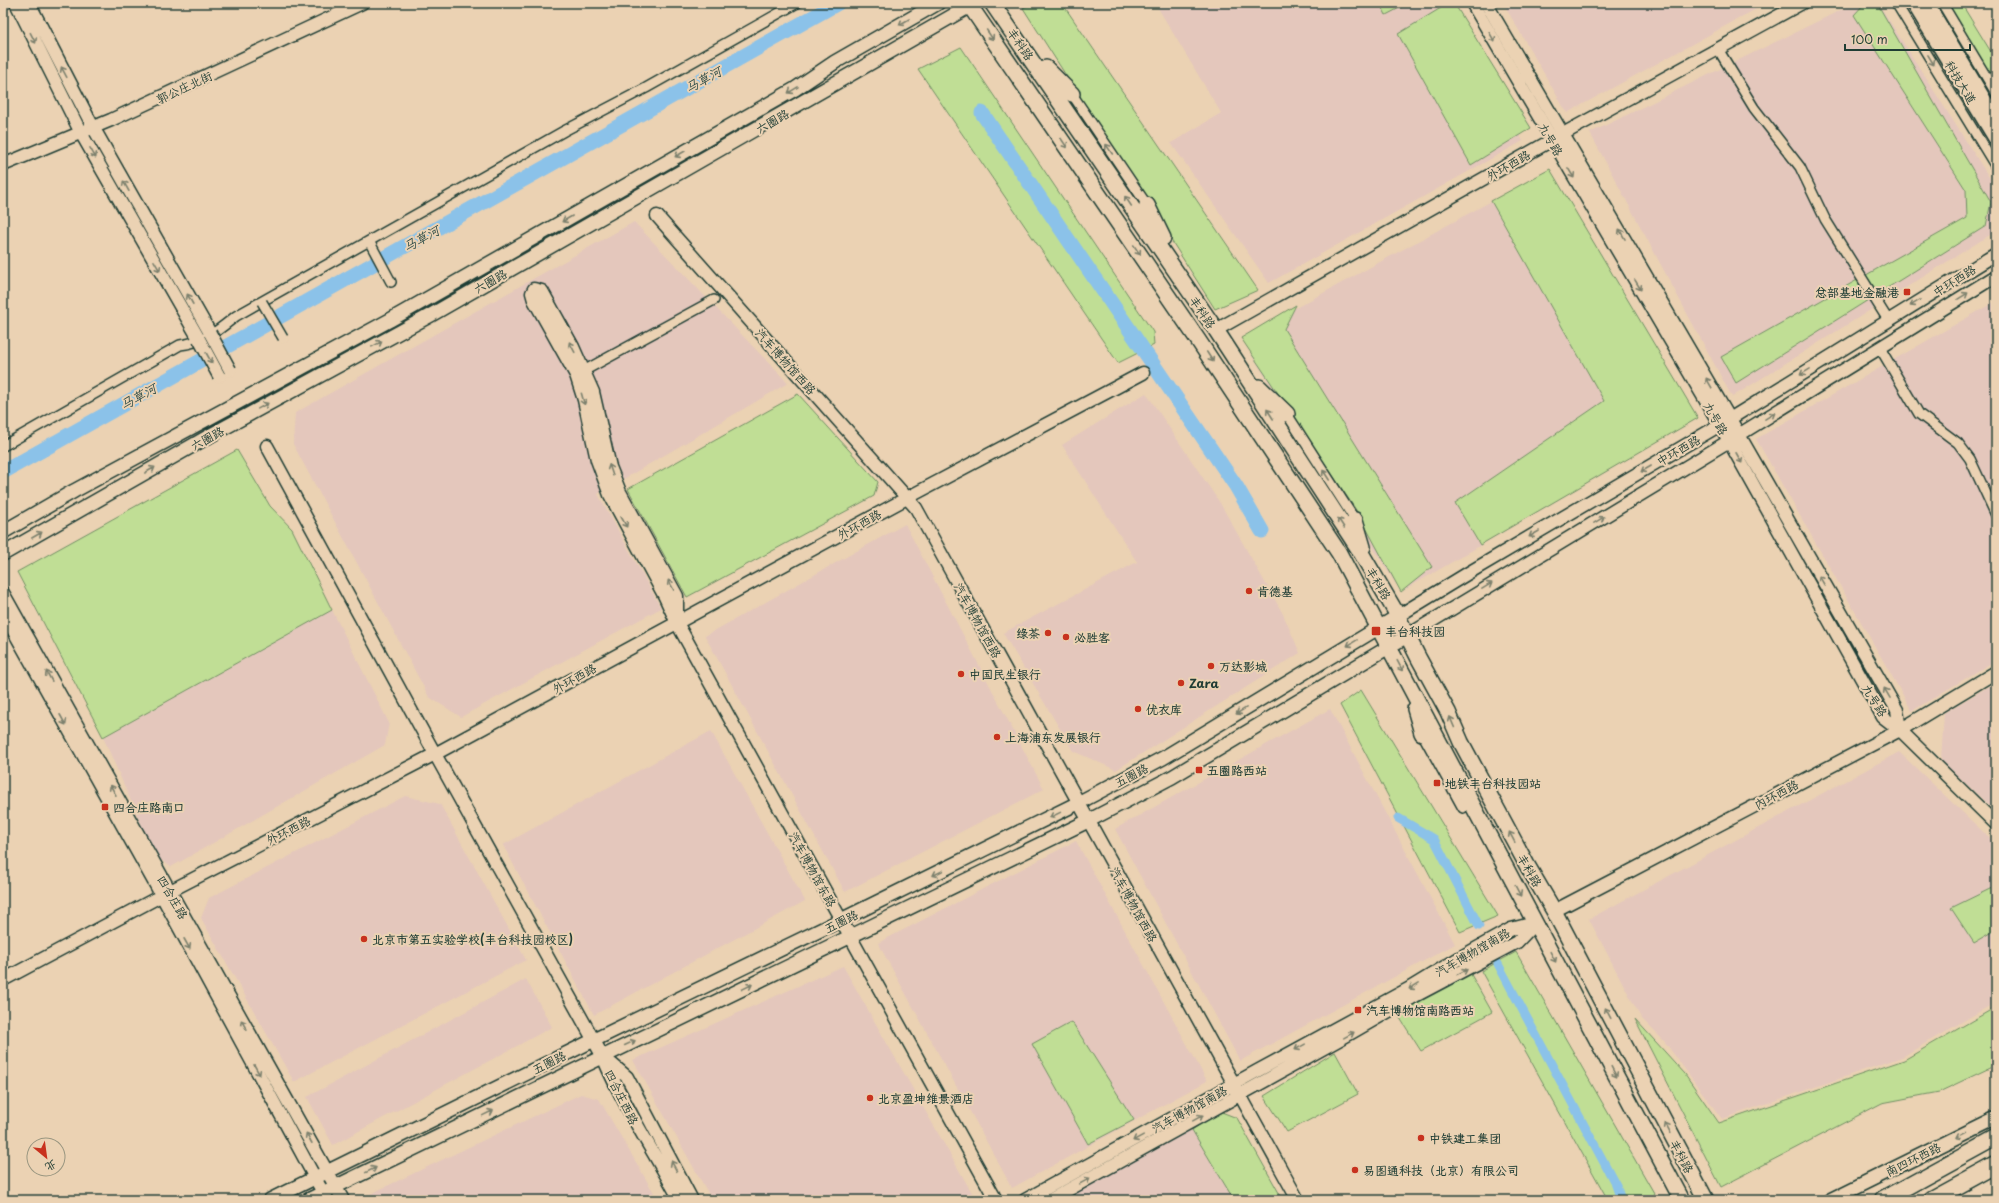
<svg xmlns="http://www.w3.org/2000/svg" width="1999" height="1203" viewBox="0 0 1999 1203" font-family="'Playpen Sans','LXGW WenKai TC',sans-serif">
<rect width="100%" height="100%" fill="#ebd2b3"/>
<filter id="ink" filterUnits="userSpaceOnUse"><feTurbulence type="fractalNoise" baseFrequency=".025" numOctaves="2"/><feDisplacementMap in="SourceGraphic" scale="8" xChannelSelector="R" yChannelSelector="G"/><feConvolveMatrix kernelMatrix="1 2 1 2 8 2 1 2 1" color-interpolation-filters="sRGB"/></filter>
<g filter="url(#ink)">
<path fill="#e4c7bc" d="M1155 3H1446L1523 141 1269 283 1171 143 1221 113Z
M1503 3H1767L1567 113Z
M1855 3H1878L1996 188V222L1993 233 1732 397 1590 133Z
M1550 169 1698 418 1401 592 1241 338Z
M634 222 788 383 598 494 661 608 461 717 429 697 293 444 295 413Z
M1996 301V660L1912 711 1756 439Z
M1146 393 1220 503 1283 614 1300 653 1116 770 1073 751 1003 633 1137 562 1062 445Z
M905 524 1044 789 845 892 705 636Z
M332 610 389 723 385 745 171 867 155 856 103 737Z
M1996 682V812L1941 760 1944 713Z
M1330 709 1455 944 1240 1061 1115 829Z
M711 731 805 901 594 1015 503 845Z
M1899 752 1996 844V1002L1902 1057 1722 1119 1664 1041 1641 1018 1589 919Z
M405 796 440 804 526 960 294 1082 201 918 209 898Z
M1076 841 1207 1081 1012 1188 878 943Z
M843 966 976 1200H712L633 1060Z
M526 979 552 1027 333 1145 307 1097Z
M581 1094 599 1099 658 1200H366L368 1195Z
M1194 1126 1234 1200H1056Z"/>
<path fill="#c0de95" stroke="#708e64" d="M1032 3H1062L1258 290 1215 309 1023 8Z
M1380 3H1409L1386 15Z
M1449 3H1454L1531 128 1471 165 1398 34Z
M1865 3H1877L1991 202 1986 226 1736 383 1721 357 1967 218 1966 190 1854 15Z
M1947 3H1961L1996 60V86Z
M961 47 1153 332 1154 345 1118 363 918 69Z
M1550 169 1698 418 1480 545 1455 503 1604 401 1491 201Z
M1296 305 1284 329 1432 567 1401 592 1358 513 1241 338Z
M798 394 878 482 874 496 687 597 628 489Z
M237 450 270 506 292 529 332 610 103 737 17 572Z
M1361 690 1498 916 1460 932 1340 705Z
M1996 886V930L1974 943 1951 908Z
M1516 952 1658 1200H1608L1481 971Z
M1469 971 1492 1012 1421 1051 1398 1015Z
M1996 1007V1065L1939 1092 1882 1103 1721 1187 1635 1019 1685 1074 1719 1123 1904 1060Z
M1072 1022 1134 1120 1088 1144 1032 1044Z
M1335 1052 1358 1094 1287 1132 1264 1096Z
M1219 1111 1237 1118 1283 1200H1234L1192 1130Z"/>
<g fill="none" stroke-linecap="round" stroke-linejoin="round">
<path stroke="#8bc2e9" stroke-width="9" d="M1398 818 1434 839 1479 926
M1498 964 1616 1185 1621 1200"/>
<path stroke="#8bc2e9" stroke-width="15" d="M982 113 1236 486 1262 531
M3 472 838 3"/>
<g stroke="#1f3d34" stroke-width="12">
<path id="minor" d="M1896 3 1996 167
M1942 3 1996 93
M1718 49 1754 108 1800 167 1825 219 1888 320
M1072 94 1147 205
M369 241 391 282
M1880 348 1919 414 1958 443 1970 459 1996 515
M578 374 714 300
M1287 414 1355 520
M3 446 180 345C205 342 216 332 236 316L564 131 646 88 797 3
M1422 733 1463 808"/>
</g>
<g stroke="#1f3d34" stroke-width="15">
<path id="tertiary" d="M16 3 81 133 199 339
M29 3 93 127 210 333
M1472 3 1720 425 1883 717 1900 730 1996 824
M1486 3 1730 419 1897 710 1900 730
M3 165 111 120 362 3
M657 216 916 508 1298 1200
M1216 330 1552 140 1802 3
M267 446 435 754 603 1057C624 1107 654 1152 680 1200
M3 593 343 1200
M3 612 162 896 327 1200
M1398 616 1470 572 1720 425 1996 254
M677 623V596L620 492 610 467 593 392 573 347 542 291 534 289 532 293 534 300 576 375 584 400 597 460 610 495 665 597 677 623 996 1200
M1407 636 1729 441 1996 276
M1554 911 1900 730 1996 672
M3 980 170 891 435 754 907 498 1143 373
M606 1059 627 1077 692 1200
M1025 1200 1259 1070 1410 988 1461 957 1511 929 1535 923
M1050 1200 1351 1033 1415 996 1517 942 1535 923"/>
</g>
<g stroke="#1f3d34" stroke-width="16">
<path id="secondary" d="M1913 3 1996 140
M1927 3 1996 119
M3 532 74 491 390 320 795 89 835 62 938 3
M3 554 213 434 431 315 975 3
M270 1200 594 1040 841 920 1078 803 1163 758 1398 616
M308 1200 1088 821 1172 777 1407 636
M1830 1200 1996 1118"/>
</g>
<g stroke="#1f3d34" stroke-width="18">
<path id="primary" d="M968 3 1198 340 1339 553 1682 1200
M992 3 1216 330 1360 551 1394 609 1418 657 1448 712 1461 742 1527 865 1554 911 1706 1200
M1046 68 1072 94
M1147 205 1163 238
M1259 387 1287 414
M1355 520 1363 547
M1415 709 1422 733"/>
</g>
<g stroke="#1f3d34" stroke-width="19">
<path id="trunk" d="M1883 1200 1996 1138
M1932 1200 1996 1165"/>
</g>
<use href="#minor" stroke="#ebd2b3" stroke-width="9"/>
<use href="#tertiary" stroke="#ebd2b3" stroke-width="12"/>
<use href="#secondary" stroke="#ebd2b3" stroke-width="13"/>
<use href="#primary" stroke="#ebd2b3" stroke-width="15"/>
<use href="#trunk" stroke="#ebd2b3" stroke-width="16"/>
<g stroke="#1f3d34" stroke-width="12" stroke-linecap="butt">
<path id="minor-bridge" d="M262 302 283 338"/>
</g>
<g stroke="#1f3d34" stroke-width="15" stroke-linecap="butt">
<path id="tertiary-bridge" d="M210 333 230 370
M199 339 219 376"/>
</g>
<use href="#minor-bridge" stroke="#ebd2b3" stroke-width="9"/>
<use href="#tertiary-bridge" stroke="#ebd2b3" stroke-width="12"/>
</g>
<defs><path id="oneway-shaft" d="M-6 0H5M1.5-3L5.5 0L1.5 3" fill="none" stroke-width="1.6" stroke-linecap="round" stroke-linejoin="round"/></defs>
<g stroke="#7b806d">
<use href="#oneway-shaft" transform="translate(904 22) rotate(150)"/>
<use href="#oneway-shaft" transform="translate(990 35) rotate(56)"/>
<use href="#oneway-shaft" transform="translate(1492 37) rotate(60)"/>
<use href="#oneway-shaft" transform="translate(33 38) rotate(63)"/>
<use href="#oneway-shaft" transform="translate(1931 60) rotate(59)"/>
<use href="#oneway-shaft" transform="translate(64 72) rotate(-118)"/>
<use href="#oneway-shaft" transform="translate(793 90) rotate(148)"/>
<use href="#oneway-shaft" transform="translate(1064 143) rotate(56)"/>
<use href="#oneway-shaft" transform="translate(1109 149) rotate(-124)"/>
<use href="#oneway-shaft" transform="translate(93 153) rotate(60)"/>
<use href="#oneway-shaft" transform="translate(680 154) rotate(150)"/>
<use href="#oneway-shaft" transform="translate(1571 173) rotate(59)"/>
<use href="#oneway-shaft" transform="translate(126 186) rotate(-119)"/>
<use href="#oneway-shaft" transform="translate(1128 201) rotate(-124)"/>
<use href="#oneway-shaft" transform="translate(567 219) rotate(150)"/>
<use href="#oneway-shaft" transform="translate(1622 234) rotate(-120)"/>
<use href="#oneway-shaft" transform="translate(1137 250) rotate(56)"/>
<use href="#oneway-shaft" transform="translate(157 266) rotate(60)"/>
<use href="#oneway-shaft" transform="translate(1638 285) rotate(59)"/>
<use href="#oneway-shaft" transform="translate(1963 296) rotate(-32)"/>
<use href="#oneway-shaft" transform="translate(190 299) rotate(-119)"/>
<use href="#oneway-shaft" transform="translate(1915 303) rotate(148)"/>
<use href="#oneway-shaft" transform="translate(377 344) rotate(-29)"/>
<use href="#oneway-shaft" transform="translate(572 347) rotate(-118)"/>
<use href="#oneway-shaft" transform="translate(1210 357) rotate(57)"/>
<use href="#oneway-shaft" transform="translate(209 358) rotate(61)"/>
<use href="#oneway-shaft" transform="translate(1805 372) rotate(148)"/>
<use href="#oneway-shaft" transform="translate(1709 383) rotate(-120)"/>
<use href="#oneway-shaft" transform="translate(583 399) rotate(74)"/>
<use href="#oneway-shaft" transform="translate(263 406) rotate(-29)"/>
<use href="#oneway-shaft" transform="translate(1270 414) rotate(-123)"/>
<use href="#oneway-shaft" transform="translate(1770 416) rotate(-32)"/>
<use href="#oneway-shaft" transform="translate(1739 458) rotate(61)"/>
<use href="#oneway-shaft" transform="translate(1646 469) rotate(150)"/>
<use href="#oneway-shaft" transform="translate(150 470) rotate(-30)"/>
<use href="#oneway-shaft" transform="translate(611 470) rotate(-109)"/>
<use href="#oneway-shaft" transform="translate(1326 475) rotate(-123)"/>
<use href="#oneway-shaft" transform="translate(1599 520) rotate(-31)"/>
<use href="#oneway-shaft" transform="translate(624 522) rotate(61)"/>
<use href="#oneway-shaft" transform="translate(1341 523) rotate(-123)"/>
<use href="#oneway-shaft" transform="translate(1534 534) rotate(150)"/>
<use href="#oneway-shaft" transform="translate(37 535) rotate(-30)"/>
<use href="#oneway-shaft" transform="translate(1822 581) rotate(-120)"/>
<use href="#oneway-shaft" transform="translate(671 585) rotate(-119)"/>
<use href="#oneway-shaft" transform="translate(1487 586) rotate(-31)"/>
<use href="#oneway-shaft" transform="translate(1352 643) rotate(149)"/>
<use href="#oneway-shaft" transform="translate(1400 666) rotate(62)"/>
<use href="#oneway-shaft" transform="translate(49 676) rotate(-119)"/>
<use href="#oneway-shaft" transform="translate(1887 693) rotate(-120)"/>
<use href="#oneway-shaft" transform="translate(1241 711) rotate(149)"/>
<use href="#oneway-shaft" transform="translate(63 720) rotate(61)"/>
<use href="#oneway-shaft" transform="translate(1452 722) rotate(-113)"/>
<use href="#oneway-shaft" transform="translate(113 790) rotate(-119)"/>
<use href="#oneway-shaft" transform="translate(1055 815) rotate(154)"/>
<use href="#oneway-shaft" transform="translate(1512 837) rotate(-118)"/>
<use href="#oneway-shaft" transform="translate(938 873) rotate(154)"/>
<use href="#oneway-shaft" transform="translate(1518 891) rotate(62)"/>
<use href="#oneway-shaft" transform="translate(187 944) rotate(61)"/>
<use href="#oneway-shaft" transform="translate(1553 957) rotate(62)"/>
<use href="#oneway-shaft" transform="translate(1462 972) rotate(-26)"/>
<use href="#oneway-shaft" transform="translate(1414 986) rotate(149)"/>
<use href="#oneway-shaft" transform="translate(747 987) rotate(-26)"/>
<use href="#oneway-shaft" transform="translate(1608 1013) rotate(-118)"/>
<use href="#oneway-shaft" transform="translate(244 1025) rotate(-119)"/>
<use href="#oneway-shaft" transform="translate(1349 1035) rotate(-29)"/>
<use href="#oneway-shaft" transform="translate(630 1043) rotate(-25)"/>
<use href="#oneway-shaft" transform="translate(1300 1047) rotate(151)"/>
<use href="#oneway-shaft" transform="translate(257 1070) rotate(61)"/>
<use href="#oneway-shaft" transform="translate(1614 1072) rotate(62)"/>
<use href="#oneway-shaft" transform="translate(488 1113) rotate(-26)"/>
<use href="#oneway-shaft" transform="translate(1198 1118) rotate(-29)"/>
<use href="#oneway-shaft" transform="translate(1668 1128) rotate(-118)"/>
<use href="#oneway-shaft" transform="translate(1961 1135) rotate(154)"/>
<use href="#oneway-shaft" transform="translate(309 1138) rotate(-119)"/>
<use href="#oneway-shaft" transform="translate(1138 1138) rotate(151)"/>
<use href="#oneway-shaft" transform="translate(674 1166) rotate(-118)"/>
<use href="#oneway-shaft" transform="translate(371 1170) rotate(-26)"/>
<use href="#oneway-shaft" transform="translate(1085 1181) rotate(-29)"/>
</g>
</g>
<g fill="#c8321e" stroke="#ebd2b3" stroke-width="1.5">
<rect x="1903" y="288" width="8" height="8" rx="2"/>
<circle cx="1249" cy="591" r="4"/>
<rect x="1371" y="626" width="10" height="10" rx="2"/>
<circle cx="1048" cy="633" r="4"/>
<circle cx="1066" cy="637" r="4"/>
<circle cx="1211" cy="666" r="4"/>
<circle cx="961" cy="674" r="4"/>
<circle cx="1181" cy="683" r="4"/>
<circle cx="1138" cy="709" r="4"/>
<circle cx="997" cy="737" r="4"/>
<rect x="1195" y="766" width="8" height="8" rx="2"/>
<rect x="1433" y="779" width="8" height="8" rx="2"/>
<rect x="101" y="803" width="8" height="8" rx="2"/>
<circle cx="364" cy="939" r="4"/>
<rect x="1354" y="1006" width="8" height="8" rx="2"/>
<circle cx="870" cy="1098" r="4"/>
<circle cx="1421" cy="1138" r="4"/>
<circle cx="1355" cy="1170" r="4"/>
</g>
<g text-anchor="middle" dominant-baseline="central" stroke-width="4" stroke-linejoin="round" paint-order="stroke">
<g font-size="12" fill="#1f3d34" stroke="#ebd2b3">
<text transform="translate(1021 44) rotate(55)">丰科路</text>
<text transform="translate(1961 82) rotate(59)">科技大道</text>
<text transform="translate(184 87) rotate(-25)">郭公庄北街</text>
<text transform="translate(772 121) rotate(-30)">六圈路</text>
<text transform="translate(1551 139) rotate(60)">九号路</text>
<text transform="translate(1508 165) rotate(-30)">外环西路</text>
<text transform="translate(1954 280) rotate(-32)">中环西路</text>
<text transform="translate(490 281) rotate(-30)">六圈路</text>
<text transform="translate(1203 312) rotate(56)">丰科路</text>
<text transform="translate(786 361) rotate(48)">汽车博物馆西路</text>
<text transform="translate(1716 418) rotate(60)">九号路</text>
<text transform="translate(207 438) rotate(-29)">六圈路</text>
<text transform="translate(1678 450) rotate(-30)">中环西路</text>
<text transform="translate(859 524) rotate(-29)">外环西路</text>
<text transform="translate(1379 583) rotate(59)">丰科路</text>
<text transform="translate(978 620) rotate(61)">汽车博物馆西路</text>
<text transform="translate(574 678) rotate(-29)">外环西路</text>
<text transform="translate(1875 700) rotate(58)">九号路</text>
<text transform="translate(1131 775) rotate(-28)">五圈路</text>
<text transform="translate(1776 794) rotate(-28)">内环西路</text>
<text transform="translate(288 830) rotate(-27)">外环西路</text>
<text transform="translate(813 869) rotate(61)">汽车博物馆东路</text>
<text transform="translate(1530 870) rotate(60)">丰科路</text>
<text transform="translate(173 897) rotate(60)">四合庄路</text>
<text transform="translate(1134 904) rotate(61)">汽车博物馆西路</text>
<text transform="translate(841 921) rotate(-26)">五圈路</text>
<text transform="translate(1472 952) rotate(-30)">汽车博物馆南路</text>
<text transform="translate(549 1062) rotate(-26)">五圈路</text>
<text transform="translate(622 1097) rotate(64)">四合庄西路</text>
<text transform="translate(1189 1109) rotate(-29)">汽车博物馆南路</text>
<text transform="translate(1682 1156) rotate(62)">丰科路</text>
<text transform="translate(1913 1159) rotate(-26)">南四环西路</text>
</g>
<g font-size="12" font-weight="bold" fill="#1f3d34" stroke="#ebd2b3" text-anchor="start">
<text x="1899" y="292" text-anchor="end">总部基地金融港</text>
<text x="1257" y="591">肯德基</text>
<text x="1385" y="631">丰台科技园</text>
<text x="1040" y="633" text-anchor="end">绿茶</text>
<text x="1074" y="637">必胜客</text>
<text x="1219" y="666">万达影城</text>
<text x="969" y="674">中国民生银行</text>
<text x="1189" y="683">Zara</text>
<text x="1146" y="709">优衣库</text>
<text x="1005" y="737">上海浦东发展银行</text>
<text x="1207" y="770">五圈路西站</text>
<text x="1445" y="783">地铁丰台科技园站</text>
<text x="113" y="807">四合庄路南口</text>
<text x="372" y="939">北京市第五实验学校(丰台科技园校区)</text>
<text x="1366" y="1010">汽车博物馆南路西站</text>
<text x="878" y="1098">北京盈坤维景酒店</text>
<text x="1429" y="1138">中铁建工集团</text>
<text x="1363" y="1170">易图通科技（北京）有限公司</text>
</g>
<g font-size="13" font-style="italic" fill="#2a4a46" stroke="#ebd2b3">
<text transform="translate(703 79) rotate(-29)">马草河</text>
<text transform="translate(421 238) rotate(-29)">马草河</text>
<text transform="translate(138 396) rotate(-29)">马草河</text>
</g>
</g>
<rect width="1999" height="1203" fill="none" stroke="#ebd2b3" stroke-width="16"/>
<rect x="8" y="8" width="1983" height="1187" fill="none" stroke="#1f3d34" stroke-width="1.5" filter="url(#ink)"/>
<g transform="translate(46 1157) rotate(151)"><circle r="19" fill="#ebd2b3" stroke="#999680"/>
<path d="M0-3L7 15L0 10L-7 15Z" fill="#c8321e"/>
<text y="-6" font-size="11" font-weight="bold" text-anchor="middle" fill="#1f3d34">北</text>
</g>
<path d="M1845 44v6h125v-6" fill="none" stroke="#1f3d34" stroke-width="2"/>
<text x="1851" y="44" font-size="12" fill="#1f3d34" stroke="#ebd2b3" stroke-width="3" paint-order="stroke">100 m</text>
</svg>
